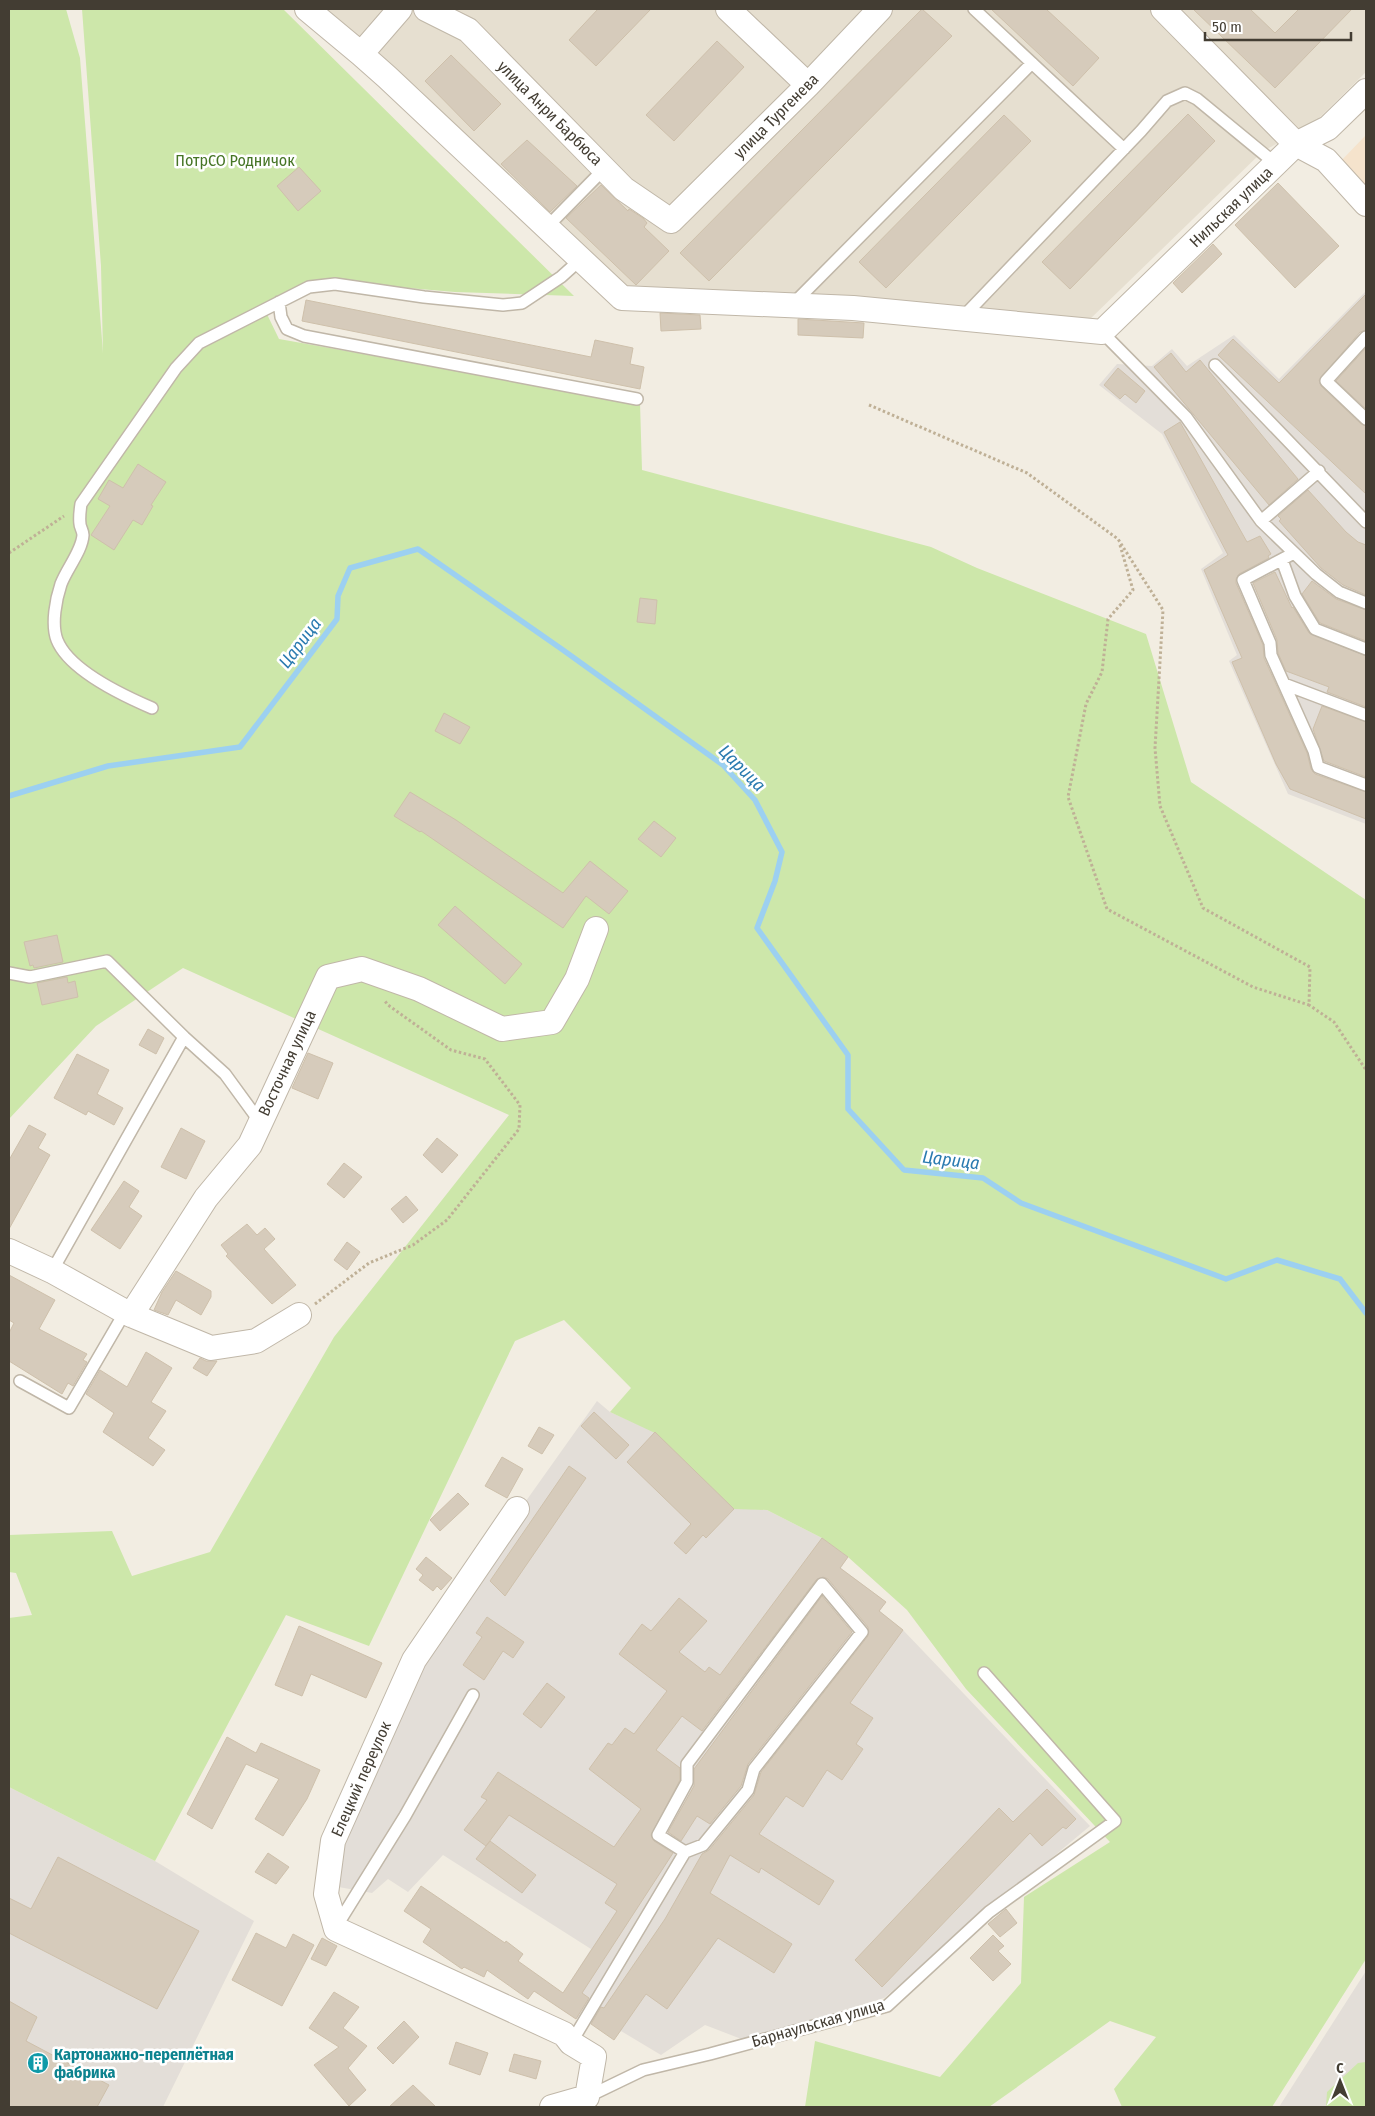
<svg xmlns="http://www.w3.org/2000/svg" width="1375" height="2116" viewBox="0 0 1375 2116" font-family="'Fira Sans Condensed',sans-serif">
<rect width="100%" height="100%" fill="#f2ede2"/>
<path fill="#e6dfd0" d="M325 9H1366V72L1316 121 1262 152 1087 322 621 294 420 90Z"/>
<path fill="#f5e3cc" d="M1366 135V188L1341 161Z"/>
<path fill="#e3ded8" d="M1366 291V824L1288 794 1229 661 1237 655 1201 569 1223 553 1162 434 1099 385 1117 364 1152 366 1172 349 1187 366 1234 335 1279 379Z
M597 1401 610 1412 655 1432 734 1508 767 1510 822 1538 848 1557 841 1568 886 1602 880 1611 903 1630 1090 1826 884 1998 744 2040 705 2025 661 2055 621 2031 614 2039 592 2024 568 2014 555 2005 591 1949 443 1855 408 1892 388 1879 372 1893 333 1886 339 1838 419 1662 521 1508Z
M9 1787 155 1861 254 1921 163 2107H9Z
M1366 1971V2107H1279Z"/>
<path fill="#cde7aa" d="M9 9H66L80 58 103 353 101 266 82 9H283L574 296 455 292 314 280 263 306 279 339 640 403 642 470 931 547 977 568 1146 634 1191 782 1366 900V1959L1272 2107H1122L1114 2089 1156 2037 1110 2021 989 2107H805L815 2041 940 2077 1021 1983 1024 1897 1110 1842 966 1689 907 1610 848 1557 822 1538 767 1510 734 1509 655 1433 610 1412 631 1388 564 1320 515 1341 369 1646 286 1615 155 1861 9 1787V1618L32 1615 16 1573 9 1572V1535L112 1531 132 1576 210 1552 334 1337 509 1115 183 968 96 1026 9 1119Z
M1366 2062V2107H1326L1327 2092 1358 2063Z"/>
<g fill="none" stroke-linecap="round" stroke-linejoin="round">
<path stroke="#9cd0f1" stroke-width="5.5" d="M9 796 108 766 240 747 337 619 338 596 350 568 418 549 563 650 723 765 755 800 782 852 775 881 757 928 848 1055V1109L904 1170 983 1178 1021 1203 1226 1279 1277 1260 1340 1279 1366 1313"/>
</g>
<path fill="#d6cbbb" stroke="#cec0ab" d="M598 9H651L596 66 569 40Z
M922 9 952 36 709 281 680 253Z
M991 9H1046L1099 58 1073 86Z
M1193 9H1250L1275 33 1299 9H1352L1275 88Z
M717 41 744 67 674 141 646 115Z
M451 55 501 104 474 131 425 81Z
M1188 114 1215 141 1070 289 1042 262Z
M1004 115 1031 141 886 288 859 262Z
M527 140 577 186 550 212 501 164Z
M299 167 321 191 298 211 277 186Z
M1278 183 1339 246 1295 288 1235 225Z
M601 185 628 211 629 209 643 218 647 223 644 227 669 251 636 285 566 218Z
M1213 244 1222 254 1182 293 1173 283Z
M1366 294V330L1360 332 1319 380 1321 386 1361 424 1366 426V494L1218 355 1233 339 1279 383Z
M306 300 591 357 595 340 633 348 630 364 644 367 640 389 302 321Z
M660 313 700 315 701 329 661 331Z
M798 319 864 323 863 338 798 335Z
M1366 348V409L1336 381Z
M1171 353 1186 372 1200 360 1298 479 1269 505 1154 367Z
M1118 368 1145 391 1136 403 1125 394 1120 399 1104 385Z
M1180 422 1247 542 1260 536 1271 554 1268 556 1269 558 1239 574 1236 579V583L1263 645 1264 658 1307 753 1311 769 1315 774 1366 792V819L1290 789 1276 764 1232 662 1242 658 1204 570 1228 555 1164 432Z
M138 464 166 482 151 505 153 506 142 525 133 520 114 550 91 535 110 506 98 499 109 480 123 488Z
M1308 490 1346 532 1358 542 1366 545V595L1343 585 1321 568 1279 521 1281 519 1278 516Z
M1275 572 1292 608 1293 607 1309 633 1366 656V707L1327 692 1329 687 1286 671 1278 653 1277 640 1253 583Z
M1312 581 1336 599 1366 610V641L1320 623 1302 594Z
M640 598 657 600 655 624 637 622Z
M1322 706 1366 722V777L1324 761 1313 729Z
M444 713 470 727 460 744 435 731Z
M410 792 456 820 563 893 590 861 628 891 609 914 586 896 563 928 421 831 420 832 394 816Z
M654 821 676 838 661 857 638 839Z
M455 906 522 964 505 984 438 925Z
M57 935 63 962 34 968 33 965 30 966 24 942Z
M67 977 68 983 75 981 78 997 42 1005 37 983Z
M148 1029 164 1038 156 1054 139 1045Z
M308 1053 333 1063 318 1099 292 1088Z
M77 1054 109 1070 97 1094 123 1108 114 1125 88 1111 86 1115 54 1098Z
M29 1125 46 1134 38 1148 50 1155 9 1229V1160Z
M181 1128 205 1141 186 1179 161 1167Z
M437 1138 458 1155 442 1173 423 1155Z
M344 1163 362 1177 344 1198 327 1184Z
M124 1181 139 1191 129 1207 142 1216 120 1249 91 1230Z
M406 1196 418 1210 403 1223 391 1209Z
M247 1224 257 1235 265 1228 275 1239 264 1249 296 1285 272 1304 226 1256 228 1254 221 1245Z
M347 1242 360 1252 347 1270 334 1260Z
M176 1271 211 1291V1297L201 1315 176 1300 168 1315 154 1310 162 1292Z
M9 1275 55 1300 39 1329 87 1354 83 1360 87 1362 73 1386 68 1383 62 1394 9 1361V1333L14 1323 9 1320Z
M146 1352 172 1368 151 1402 166 1411 148 1438 165 1450 153 1466 103 1432 114 1413 86 1394 100 1370 127 1387Z
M200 1358 206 1361H217L207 1376 193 1368Z
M594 1412 629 1445 616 1459 581 1426Z
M539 1427 554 1435 542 1454 528 1446Z
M655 1432 734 1509 706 1538 703 1535 686 1554 674 1543 691 1524 627 1462Z
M502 1457 523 1469 507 1498 485 1486Z
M569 1466 586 1478 505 1596 490 1581Z
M458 1493 469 1504 440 1531 430 1520Z
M822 1538 848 1557 840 1568 886 1602 879 1611 903 1630 850 1703 873 1718 856 1744 863 1749 842 1780 827 1770 803 1807 786 1796 759 1834 834 1881 819 1905 761 1868 759 1873 730 1855 710 1893 792 1944 774 1973 718 1938 667 2009 646 1994 614 2040 591 2024 601 2007 604 2008 665 1919 702 1854 709 1850 754 1795 761 1772 868 1636V1627L828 1579 823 1577 816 1580 702 1731 682 1716 656 1750 680 1768V1780L651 1835 654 1841 673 1853 582 1993 589 1998 576 2019 534 1991 528 1999 487 1970 484 1977 464 1967 462 1969 423 1942 431 1929 404 1911 421 1886 505 1943 506 1941 523 1954 518 1961 563 1993 617 1911 605 1903 617 1884 509 1815 486 1846 464 1830 487 1800 481 1797 498 1772 614 1847 641 1809 589 1769 608 1743 612 1745 625 1728 634 1734 667 1691 619 1654 642 1624 651 1631 679 1598 707 1621 679 1652 705 1672 709 1667 720 1675Z
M426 1557 452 1578 441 1590 437 1586 433 1591 419 1580 423 1575 416 1569Z
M822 1596 852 1632 748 1764 741 1786 710 1824 697 1816 681 1841 668 1832 694 1786V1769Z
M487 1617 524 1642 513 1658 503 1651 484 1680 463 1665 482 1637 476 1633Z
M299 1626 382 1663 366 1698 311 1674 302 1696 275 1685Z
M547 1683 565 1697 541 1728 523 1714Z
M227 1737 256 1753 261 1743 320 1770 307 1799 283 1836 255 1819 279 1779 246 1764 212 1829 187 1814Z
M1047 1789 1076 1819 1066 1829 1063 1827 1042 1846 1030 1833 882 1987 855 1960 999 1808 1013 1822Z
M490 1841 536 1875 522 1893 476 1859Z
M268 1853 289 1867 276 1884 255 1872Z
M58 1857 199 1931 157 2009 9 1933V1898L31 1909Z
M1006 1909 1017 1923 1000 1937 988 1924Z
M256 1933 286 1948 293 1934 314 1945 282 2006 232 1980Z
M993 1935 1004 1946 998 1951 1011 1964 993 1981 970 1958Z
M322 1938 337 1946 326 1966 311 1959Z
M334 1992 359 2007 343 2028 367 2046 348 2068 366 2090 349 2106 314 2065 339 2047 309 2028Z
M9 2001 37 2017 26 2041 109 2085 97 2107H9Z
M404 2021 419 2037 393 2064 377 2048Z
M456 2042 488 2053 480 2075 449 2064Z
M514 2054 541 2061 536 2079 509 2071Z
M413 2085 436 2107H389Z"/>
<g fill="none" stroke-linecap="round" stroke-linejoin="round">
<g stroke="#c0b7a8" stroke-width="14">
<path id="service" d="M974 9 1124 149
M547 227 605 168
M279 302 281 317 287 329 304 336 637 399
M793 304 1032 63
M962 318 1141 131 1167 101 1185 93 1197 99 1276 164
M1102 332 1186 417 1261 521 1316 574 1339 592 1366 603
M1366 337 1326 381 1366 419
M1215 365 1366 522
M1261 521 1319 471
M1294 553 1243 580 1270 643 1271 655 1314 751 1318 767 1366 785
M1282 560 1295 596 1315 629 1366 649
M1284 684 1366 715
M152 708C124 696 69 670 57 640 51 624 56 599 61 584 67 568 82 551 83 535 83 531 80 527 80 524 79 517 80 511 81 504L176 368 199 343 309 287 335 284 424 297 503 305 522 303 561 277 581 259
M9 973 30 977 107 961 184 1037 52 1271
M184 1037 225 1074 260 1122
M20 1381 69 1408 125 1312
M336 1927 405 1816 473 1695
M571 2043 685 1852 703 1845 748 1790 754 1769 862 1632 822 1584 687 1764V1782L658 1835 685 1852
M587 2097 643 2070 710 2054 887 2006 989 1912 1115 1821 984 1673"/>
</g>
<g stroke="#c0b7a8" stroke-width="26">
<path id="minor" d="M307 9 361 54
M400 9 361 54 387 77 622 298 853 308 1102 332 1296 144 1328 128 1366 91
M426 9 468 30 624 189 671 221 808 85 880 9
M728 9 808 85
M1163 9 1296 144 1326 160 1366 204
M9 1251 52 1271 131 1315 206 1198 250 1145 328 977 362 969 419 989 502 1029 552 1022 577 979 596 929
M131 1315 211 1348 256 1341 299 1315
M517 1509 414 1660 333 1841 326 1894 336 1929 564 2034 571 2043 594 2057 587 2097 552 2107"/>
</g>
<path stroke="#bfb096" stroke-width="3" stroke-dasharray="2.5 2.5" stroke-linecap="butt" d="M869 405 1027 473 1118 539 1163 610 1155 748 1160 806 1203 908 1310 967 1309 1005 1334 1022 1366 1070
M1120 545 1133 590 1108 619 1102 672 1086 704 1068 797 1107 909 1253 987 1309 1005
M9 553 64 516
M315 1304 369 1263 413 1245 447 1220 519 1129 520 1105 485 1059 451 1050 388 1005 384 1000"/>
<use href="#service" stroke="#fff" stroke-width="11"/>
<use href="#minor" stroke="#fff" stroke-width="24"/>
</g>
<defs>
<g id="building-disc" transform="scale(1.125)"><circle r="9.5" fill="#0f9aa8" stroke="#fff"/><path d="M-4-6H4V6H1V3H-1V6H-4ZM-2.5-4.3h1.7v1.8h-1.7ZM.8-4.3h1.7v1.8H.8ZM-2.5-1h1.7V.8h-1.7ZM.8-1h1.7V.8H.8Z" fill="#fff"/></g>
</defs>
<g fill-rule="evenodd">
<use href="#building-disc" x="38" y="2063"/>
</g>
<g text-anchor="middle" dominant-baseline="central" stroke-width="5" stroke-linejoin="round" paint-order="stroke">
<g font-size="16" fill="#433d33" stroke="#fff">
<text transform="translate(550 113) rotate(45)">улица Анри Барбюса</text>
<text transform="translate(776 116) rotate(-45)">улица Тургенева</text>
<text transform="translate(1231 207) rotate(-44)">Нильская улица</text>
<text transform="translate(287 1063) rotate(-65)">Восточная улица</text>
<text transform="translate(361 1779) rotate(-66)">Елецкий переулок</text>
<text transform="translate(818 2023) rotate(-16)">Барнаульская улица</text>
</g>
<g font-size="16" fill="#467526" stroke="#fff">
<text x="235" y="160">ПотрСО Родничок</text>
</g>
<g font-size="16" font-weight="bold" fill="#0d838f" stroke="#fff" text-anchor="start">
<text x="54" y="2054">Картонажно-переплётная<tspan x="54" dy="18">фабрика</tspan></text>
</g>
<g font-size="18" font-style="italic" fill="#2b7bb0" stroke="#fff">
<text transform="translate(300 643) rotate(-53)">Царица</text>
<text transform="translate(742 768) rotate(45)">Царица</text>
<text transform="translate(951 1160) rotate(7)">Царица</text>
</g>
</g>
<rect width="1375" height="2116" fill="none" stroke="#433d33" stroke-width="20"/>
<g transform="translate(1340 2081)" stroke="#ffffff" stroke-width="4" paint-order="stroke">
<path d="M0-4L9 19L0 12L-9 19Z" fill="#433d33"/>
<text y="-8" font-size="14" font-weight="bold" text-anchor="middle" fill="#433d33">С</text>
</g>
<path d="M1205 32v8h146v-8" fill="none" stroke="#433d33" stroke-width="2.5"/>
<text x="1212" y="32" font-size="15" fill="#433d33" stroke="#ffffff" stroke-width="4" paint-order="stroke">50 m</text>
</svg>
